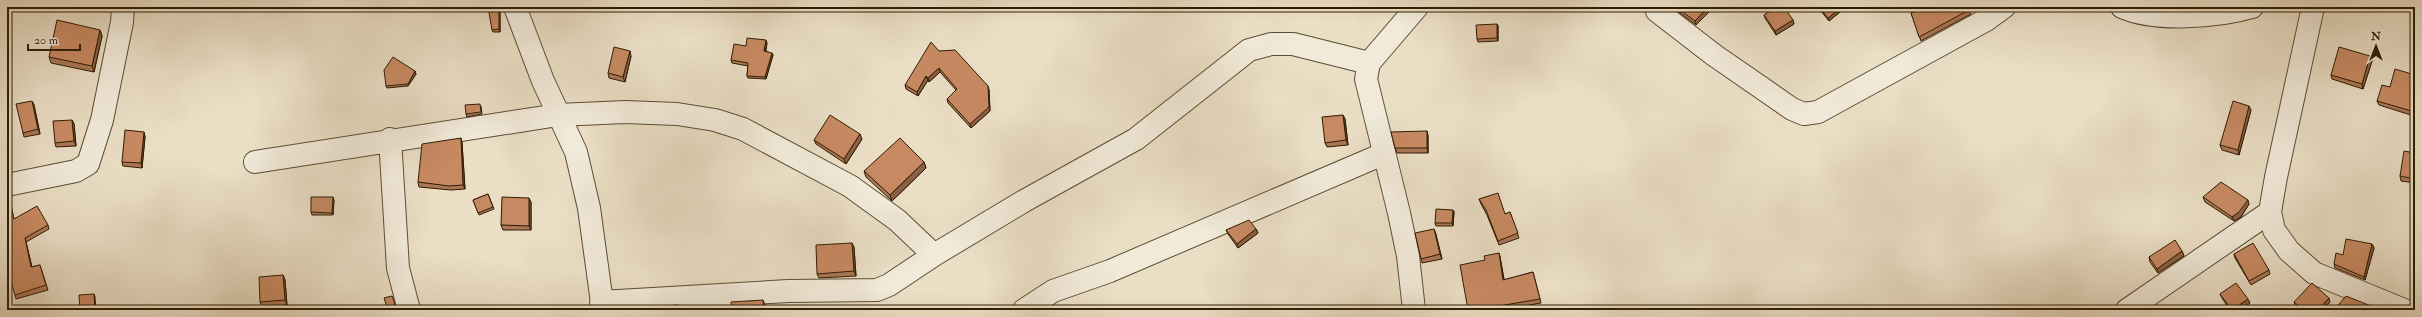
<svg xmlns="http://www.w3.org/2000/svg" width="2422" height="317" viewBox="0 0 2422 317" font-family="'IM FELL Double Pica',serif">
<rect width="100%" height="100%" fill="#eadec5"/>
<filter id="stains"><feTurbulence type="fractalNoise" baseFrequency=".005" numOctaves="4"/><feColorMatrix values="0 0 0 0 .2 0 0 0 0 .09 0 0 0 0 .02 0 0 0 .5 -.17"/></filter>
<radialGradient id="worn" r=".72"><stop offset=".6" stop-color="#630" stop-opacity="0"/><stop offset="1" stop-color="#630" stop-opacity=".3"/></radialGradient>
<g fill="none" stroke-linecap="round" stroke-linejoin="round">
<g stroke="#5c4c34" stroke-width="24">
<path id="minor" d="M515 7 543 81 576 152 589 208 603 310
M2122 7C2155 22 2218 17 2252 7
M2313 7 2276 177 2270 212 2274 230 2289 251 2314 273 2404 310
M1657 11 1714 55 1792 109 1804 114 1818 112 1986 20 2004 7
M390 139 398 268 409 310
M255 162 558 115 625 112 677 114 715 120 743 129 850 186 897 220 934 255
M7 185 76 171 88 164 102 120 122 22 123 7
M601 302 788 291 877 290 889 285 934 255 1024 201 1136 139 1249 50 1271 44H1293L1369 63
M1024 310 1053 291 1110 271 1383 154
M1414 310 1408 256 1399 213 1366 79 1369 63 1417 7
M2127 310 2270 212"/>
</g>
<use href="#minor" stroke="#f1ead9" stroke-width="22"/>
</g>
<path fill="#ab7654" stroke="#2d1c03" d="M151 7H182V8Z
M500 7V32H493L492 30Z
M1672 7H1713V8L1696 25Z
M1819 7H1846L1829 21 1820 10Z
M1772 10 1793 20 1794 24 1776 35 1765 18 1764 15Z
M1969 10 1971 14 1921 41 1911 13Z
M1497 24 1498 26V41L1478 42 1477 39Z
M100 30 102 36 94 72 51 63 49 57Z
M767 43 766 51 773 55 766 79 748 78 747 76 748 66 732 63 731 60 746 46Z
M939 51 988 86 989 90 990 111 971 128 948 103 947 99 956 90 940 72 929 82 928 80 918 96 906 89 905 85Z
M631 56 625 82 609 78 608 73Z
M2370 56 2372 61 2363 89 2332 79 2331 75Z
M415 71 416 74 408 86 387 88 386 86Z
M2415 75V129H2413L2411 124 2414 116 2379 105 2377 101 2390 87Z
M32 101 34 105 40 134 24 137 23 133Z
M481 106 482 114 467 117 466 114Z
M2251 110 2239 155 2222 150 2220 145Z
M1343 115 1345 119 1348 145 1327 147 1325 143Z
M72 120 74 124 76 146 56 147 55 143Z
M1427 131 1428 136V153H1397L1395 148Z
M144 132 145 137 142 168 123 166 122 162Z
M461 138 462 143 465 189 451 190 419 187 418 182Z
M862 139 846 164 816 144 814 140Z
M2415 153V183L2401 181 2400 176Z
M924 162 926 168 892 201 866 177 864 171Z
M8 193 9 197 14 219 48 225 49 229 26 242 32 267 40 265 48 290 16 299 15 295Z
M488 194 494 209 479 215 473 200Z
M2203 197 2249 204 2241 217 2234 221 2205 202Z
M1479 199 1505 214 1510 212 1519 238 1499 245 1487 215 1481 204Z
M334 200 333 215H312L311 212Z
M531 202V230H503L501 225Z
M1453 210 1454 212 1453 226H1436L1435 223Z
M1256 229 1258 233 1238 248 1228 234 1226 230Z
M1434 229 1442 259 1422 263 1421 259Z
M2372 244 2374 248 2365 280 2335 268 2334 264 2343 255Z
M854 247 856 276 819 278 817 274Z
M2182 251 2184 256 2158 273 2150 262 2149 257Z
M1499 253 1500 257 1504 280 1533 272 1541 303 1500 310H1468L1485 260Z
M2234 254 2269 270 2270 274 2251 285 2235 258Z
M283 275 285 280 287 305 262 307 260 302Z
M2220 294 2250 303 2240 310H2230L2222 298Z
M2294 302H2330L2323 310H2300L2296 307Z"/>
<path fill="#8b6045" stroke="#2d1c03" d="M499 7H500V32L499 29Z
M1708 7H1713V8L1696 25 1695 21Z
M1842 7H1846L1829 21 1828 18Z
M1793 20 1794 24 1776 35 1775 31Z
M1497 24 1498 26V41L1497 38Z
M100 30 102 36 94 72 92 66Z
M766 40 767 43 765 53 764 51Z
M630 51 631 56 625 82 623 77Z
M772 53 773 55 766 79 765 77Z
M2370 56 2372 61 2363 89 2362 84Z
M939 68 940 72 929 82 928 78Z
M415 71 416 74 408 86V84Z
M926 76 928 80 918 96 917 92Z
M988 86 989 90 990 111 971 128 970 124Z
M32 101 34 105 40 134 38 129Z
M2249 106 2251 110 2239 155 2238 150Z
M1343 115 1345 119 1348 145 1346 140Z
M72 120 74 124 76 146 74 141Z
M1427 131 1428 136V153L1427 148Z
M144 132 145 137 142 168 141 163Z
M860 134 862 139 846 164 844 159Z
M461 138 462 143 465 189 463 185Z
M924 162 926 168 892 201 890 195Z
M333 197 334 200 333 215 332 213Z
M529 198 531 202V230L529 226Z
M2248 200 2249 204 2241 217 2234 221 2232 217Z
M1453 210 1454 212 1453 226 1452 223Z
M1256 229 1258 233 1238 248 1237 244Z
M1434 229 1436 234 1442 259 1440 254Z
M25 238 26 242 33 272 31 267Z
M852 243 854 247 856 276 854 271Z
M2372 244 2374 248 2365 280 2364 277Z
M2182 251 2184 256 2158 273 2157 269Z
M1499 253 1500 257 1505 284 1503 280Z
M283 275 285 280 287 305 285 300Z
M94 294 95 297 96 310H95Z
M2329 298 2330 302 2323 310H2318Z
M2248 299 2250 303 2240 310H2232Z
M763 300 765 305V310H764Z"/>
<path fill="#c78962" stroke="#2d1c03" d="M488 7H499V29L492 30Z
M1676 7H1708L1695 21Z
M1771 7H1784L1793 20 1775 31 1764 15 1772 10Z
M1819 7H1842L1828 18Z
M1928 7H1967L1969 10 1919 37 1911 13Z
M57 20 100 30 92 66 49 57Z
M1497 24V38L1477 39 1476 25Z
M747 38 766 40 764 51 772 53 765 77 747 76 748 63 731 60 734 44 746 46Z
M931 42 939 51 955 50 988 86 989 107 970 124 947 99 957 89 939 68 928 78 926 76 917 92 905 85Z
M614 47 630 51 623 77 608 73Z
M2339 47 2370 56 2362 84 2331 75Z
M393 57 415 71 408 84 386 86 384 70Z
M2395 69 2415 75V112L2377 101 2382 85 2390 87Z
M32 101 38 129 23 133 16 104Z
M2233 101 2249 106 2238 150 2220 145Z
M480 104 481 112 466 114 465 105Z
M2415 112V126L2411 124Z
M830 115 860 134 844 159 814 140Z
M1343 115 1346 140 1325 143 1322 117Z
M72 120 74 141 55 143 53 121Z
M125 130 144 132 141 163 122 162Z
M1427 131V148H1395L1391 132Z
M461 138 463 185 449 186 418 182 422 144Z
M900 138 924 162 890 195 864 171Z
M2404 151 2415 153V179L2400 176Z
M2221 182 2248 200 2239 212 2232 217 2203 197Z
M7 193H8L14 219 37 206 48 225 25 238 31 267 40 265 46 285 15 295 7 268Z
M1498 193 1505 214 1510 212 1518 233 1498 241 1486 210 1479 199Z
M488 194 493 207 478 213 473 200Z
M311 197H333L332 213 311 212Z
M502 197 529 198V226L501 225Z
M1436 209 1453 210 1452 223H1435Z
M1249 220 1256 229 1237 244 1226 230Z
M1434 229 1440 254 1421 259 1415 233Z
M2346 239 2372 244 2364 277 2334 264 2336 253 2343 255Z
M2175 240 2182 251 2157 269 2149 257Z
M852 243 854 271 817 274 816 245Z
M2253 243 2269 270 2249 281 2234 254Z
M1499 253 1503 280 1533 272 1540 299 1475 310H1468L1460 265 1485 260 1484 256Z
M283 275 285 300 260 302 259 277Z
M2236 283 2248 299 2232 310 2220 294Z
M2312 283 2329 298 2318 310H2303L2294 302Z
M94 294 95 310H80L79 295Z
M392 296 397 310H388L384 298Z
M2346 296 2371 306 2376 310H2334Z
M763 300 764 310H732L731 302Z
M679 305V310H620V309Z
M2098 306 2100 310H2091Z"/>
<rect width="2422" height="317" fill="none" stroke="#eadec5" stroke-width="24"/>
<rect x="8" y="8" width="2406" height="301" fill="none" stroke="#2d1c03" stroke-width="2"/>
<rect x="12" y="12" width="2398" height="293" fill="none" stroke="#2d1c03"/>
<g transform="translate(2376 46)" stroke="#f1ead9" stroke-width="3" paint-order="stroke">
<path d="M0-3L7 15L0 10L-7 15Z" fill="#2d1c03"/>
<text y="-6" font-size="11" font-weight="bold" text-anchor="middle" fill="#2d1c03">N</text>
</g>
<path d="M28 44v6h52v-6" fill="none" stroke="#2d1c03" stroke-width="2"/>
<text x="34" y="44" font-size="12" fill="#2d1c03" stroke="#f1ead9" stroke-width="3" paint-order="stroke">20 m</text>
<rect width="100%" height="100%" filter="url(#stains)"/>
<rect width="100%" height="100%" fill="url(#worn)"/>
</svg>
